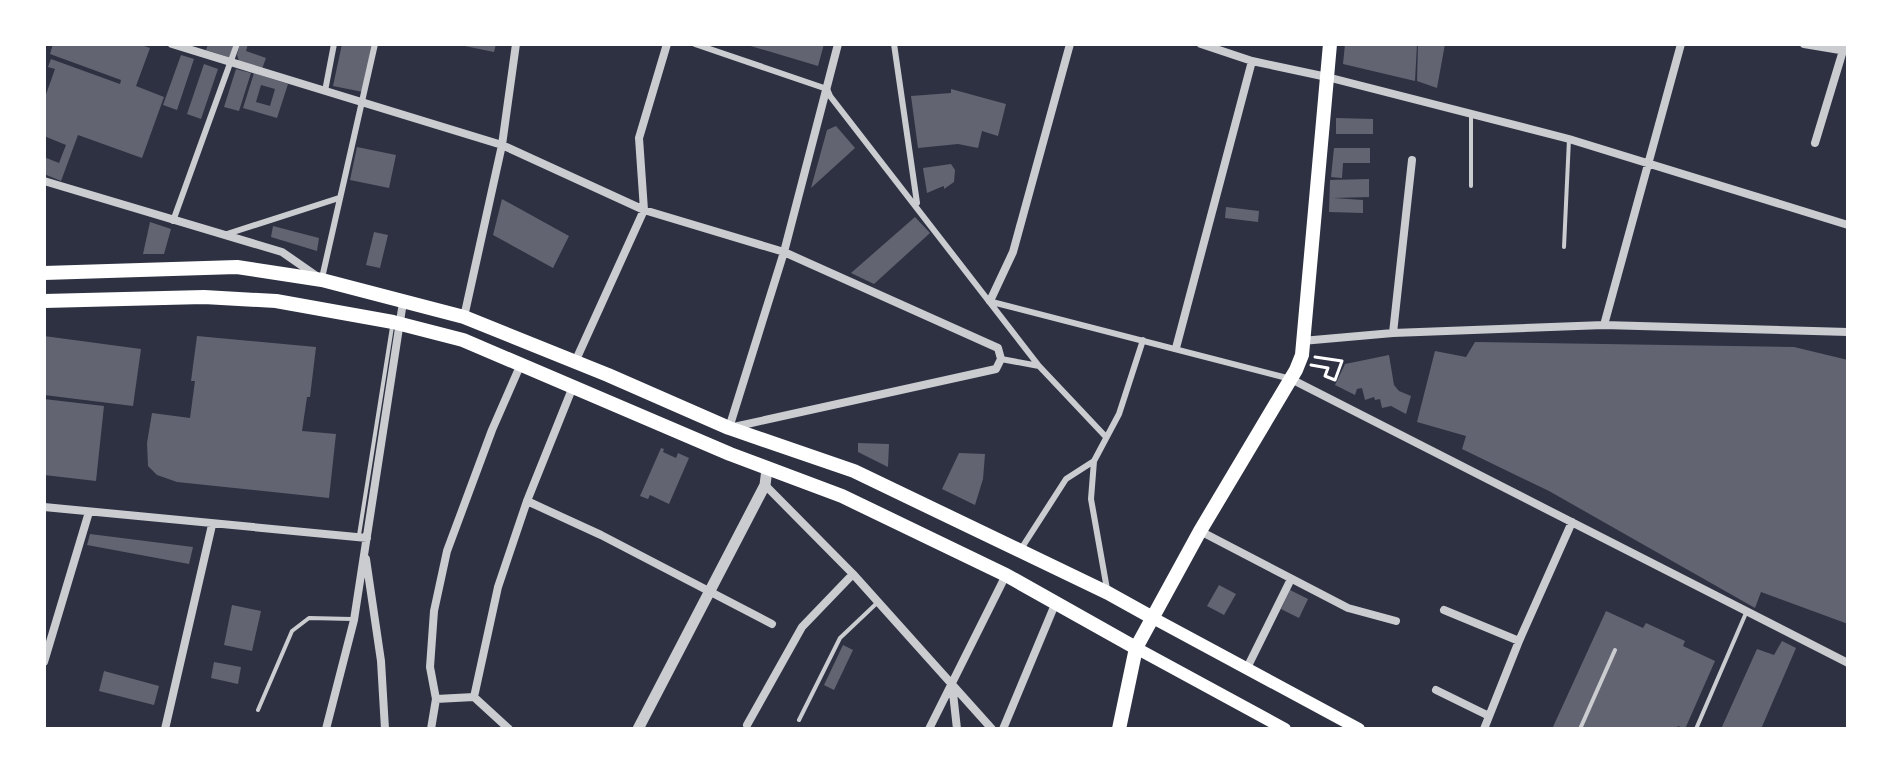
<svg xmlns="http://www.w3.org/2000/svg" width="1892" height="773" viewBox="0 0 1892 773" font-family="'Times New Roman',serif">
<rect width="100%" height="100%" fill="#2d3142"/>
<path fill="#626471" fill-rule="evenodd" d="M53 44H138L150 48 136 86 164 97 142 158 78 135 61 181 44 174V157L59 163 66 145 44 136V100L55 69 48 67 51 59 120 84 121 80 50 54Z
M208 44H236L231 58 206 50Z
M240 44H248L246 51 266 58 262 69 239 61 237 55Z
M342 44H373L363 92 333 86Z
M455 44H496L494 52Z
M744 44H824L818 66Z
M1345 44H1417L1415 81 1343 64Z
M1418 44H1445L1437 88 1417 81Z
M181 55 194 59 177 110 163 105Z
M204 64 218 69 201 119 187 114Z
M236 69 251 73 239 111 224 107Z
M254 73 288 84 277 118 243 108ZM261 85 275 89 270 106 256 102Z
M951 89 1006 104 998 136 982 131 978 148 958 144 918 148 911 96 951 93Z
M1336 118 1373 119V134H1336Z
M836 126 855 148 811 188 827 130Z
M357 147 396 155 389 188 350 180Z
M1334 148H1370V163H1343L1342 178 1331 177Z
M951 164 955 170 954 182 944 189V186L941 187 927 193 923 168Z
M1369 179V197L1333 198 1363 200V213L1329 212 1330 180Z
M502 199 569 236 553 268 493 235Z
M1226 207 1259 211 1258 222 1225 218Z
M915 217 930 233 874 284 851 273Z
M150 222 171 229 164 254H143Z
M273 226 319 238 317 251 271 237Z
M374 232 388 235 380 268 366 265Z
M44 336 141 349 133 406 44 395Z
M197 336 316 347 310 397H307L302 431 336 434 329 498 177 482 157 475 148 466 147 443 152 413 190 418 195 381H191Z
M1475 342 1794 347 1848 360V624L1761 592 1755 608 1549 491 1462 449 1466 436 1417 422 1435 351 1466 357Z
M1389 355 1394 385 1399 391 1411 396 1406 414 1391 406 1382 408 1380 399 1375 400 1374 397 1365 400 1362 388 1357 389 1355 395 1335 385 1345 364Z
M44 399 104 406 96 481 44 475Z
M858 443 889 444 888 467 858 452Z
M661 448 664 449 663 452 676 458 678 453 689 458 669 504 650 495 648 499 640 496Z
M959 453 985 454 983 479 975 505 942 489Z
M90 534 193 547 189 564 87 545Z
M1219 585 1236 594 1224 615 1207 606Z
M1290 590 1308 599 1299 618 1281 609Z
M232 605 261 611 252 651 224 645Z
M1606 611 1643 628 1646 623 1685 641 1683 646 1715 661 1685 729 1678 726 1676 729H1552Z
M1782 641 1796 648 1761 729H1721L1757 649 1774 655Z
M843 645 853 650 834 690 824 685Z
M214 662 241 667 238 684 211 678Z
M104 671 159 686 154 705 99 691Z"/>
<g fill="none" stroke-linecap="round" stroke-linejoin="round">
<path stroke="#fff" stroke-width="3" d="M1311 365 1328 368 1325 376 1335 380 1342 361 1315 357"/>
<path stroke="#caccd0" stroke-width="4" d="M1471 186V116
M1564 247 1569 139
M359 535 392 327
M258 710 292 631 309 618 352 619
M799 720 840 638 878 602
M1580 729 1615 650
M1696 729 1746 613"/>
<path stroke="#caccd0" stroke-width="6" d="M695 44 827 89 830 96 1039 366 1106 437
M894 44 917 203
M325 91 334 44
M173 221 237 44
M227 234 339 198
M322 278 375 44
M992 302 1291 379
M1001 359 1039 366
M1021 549 1066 479 1094 461
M1107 589 1091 499 1094 461 1119 414 1143 340"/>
<path stroke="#caccd0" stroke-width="8" d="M172 44 502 145 644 210 784 252 998 348 1001 359 996 369 729 428 784 252 838 44
M1201 44 1252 61 1327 77 1569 139 1848 225
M1804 44 1846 51
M1815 143 1845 44
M44 181 282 252 318 277
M990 301 1013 252 1070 44
M464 317 502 145 516 44
M1604 325 1681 44
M1393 333 1412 160
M1302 341 1393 333 1604 325 1848 332
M1176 348 1252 61
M575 362 644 210 639 138 667 44
M1291 379 1848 663
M765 485 853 574 992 729
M527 501 601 535 772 624
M44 507 367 538
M1200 531 1348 608 1396 621
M366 559 381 661 385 729
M1444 610 1519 641
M44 662 89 512
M1246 670 1291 579
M952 684 957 729
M1436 690 1489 716
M474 697 498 587 527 501 572 389
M436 699 474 697 509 729
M747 725 802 627 853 574
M165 729 212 525
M326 729 354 620 403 302
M431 729 436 699 430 667 434 611 447 551 492 430 520 366
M929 729 1006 575
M1003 729 1056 602
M1484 729 1519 641 1572 522"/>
<path stroke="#caccd0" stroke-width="11" d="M638 729 765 485 767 469"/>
<path stroke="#fff" stroke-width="12" d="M1153 618 1359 729
M1136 648 1285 729"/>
<path stroke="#fff" stroke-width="14" d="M44 273 237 267 322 280 464 317 608 375 729 428 854 471 1108 593 1153 618
M44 301 204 297 276 301 393 322 463 340 730 454 842 496 1006 575 1136 648
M1119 729 1136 648 1200 531 1296 370 1302 355 1330 44"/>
</g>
<rect width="1892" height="773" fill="none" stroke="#ffffff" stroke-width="92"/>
</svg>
